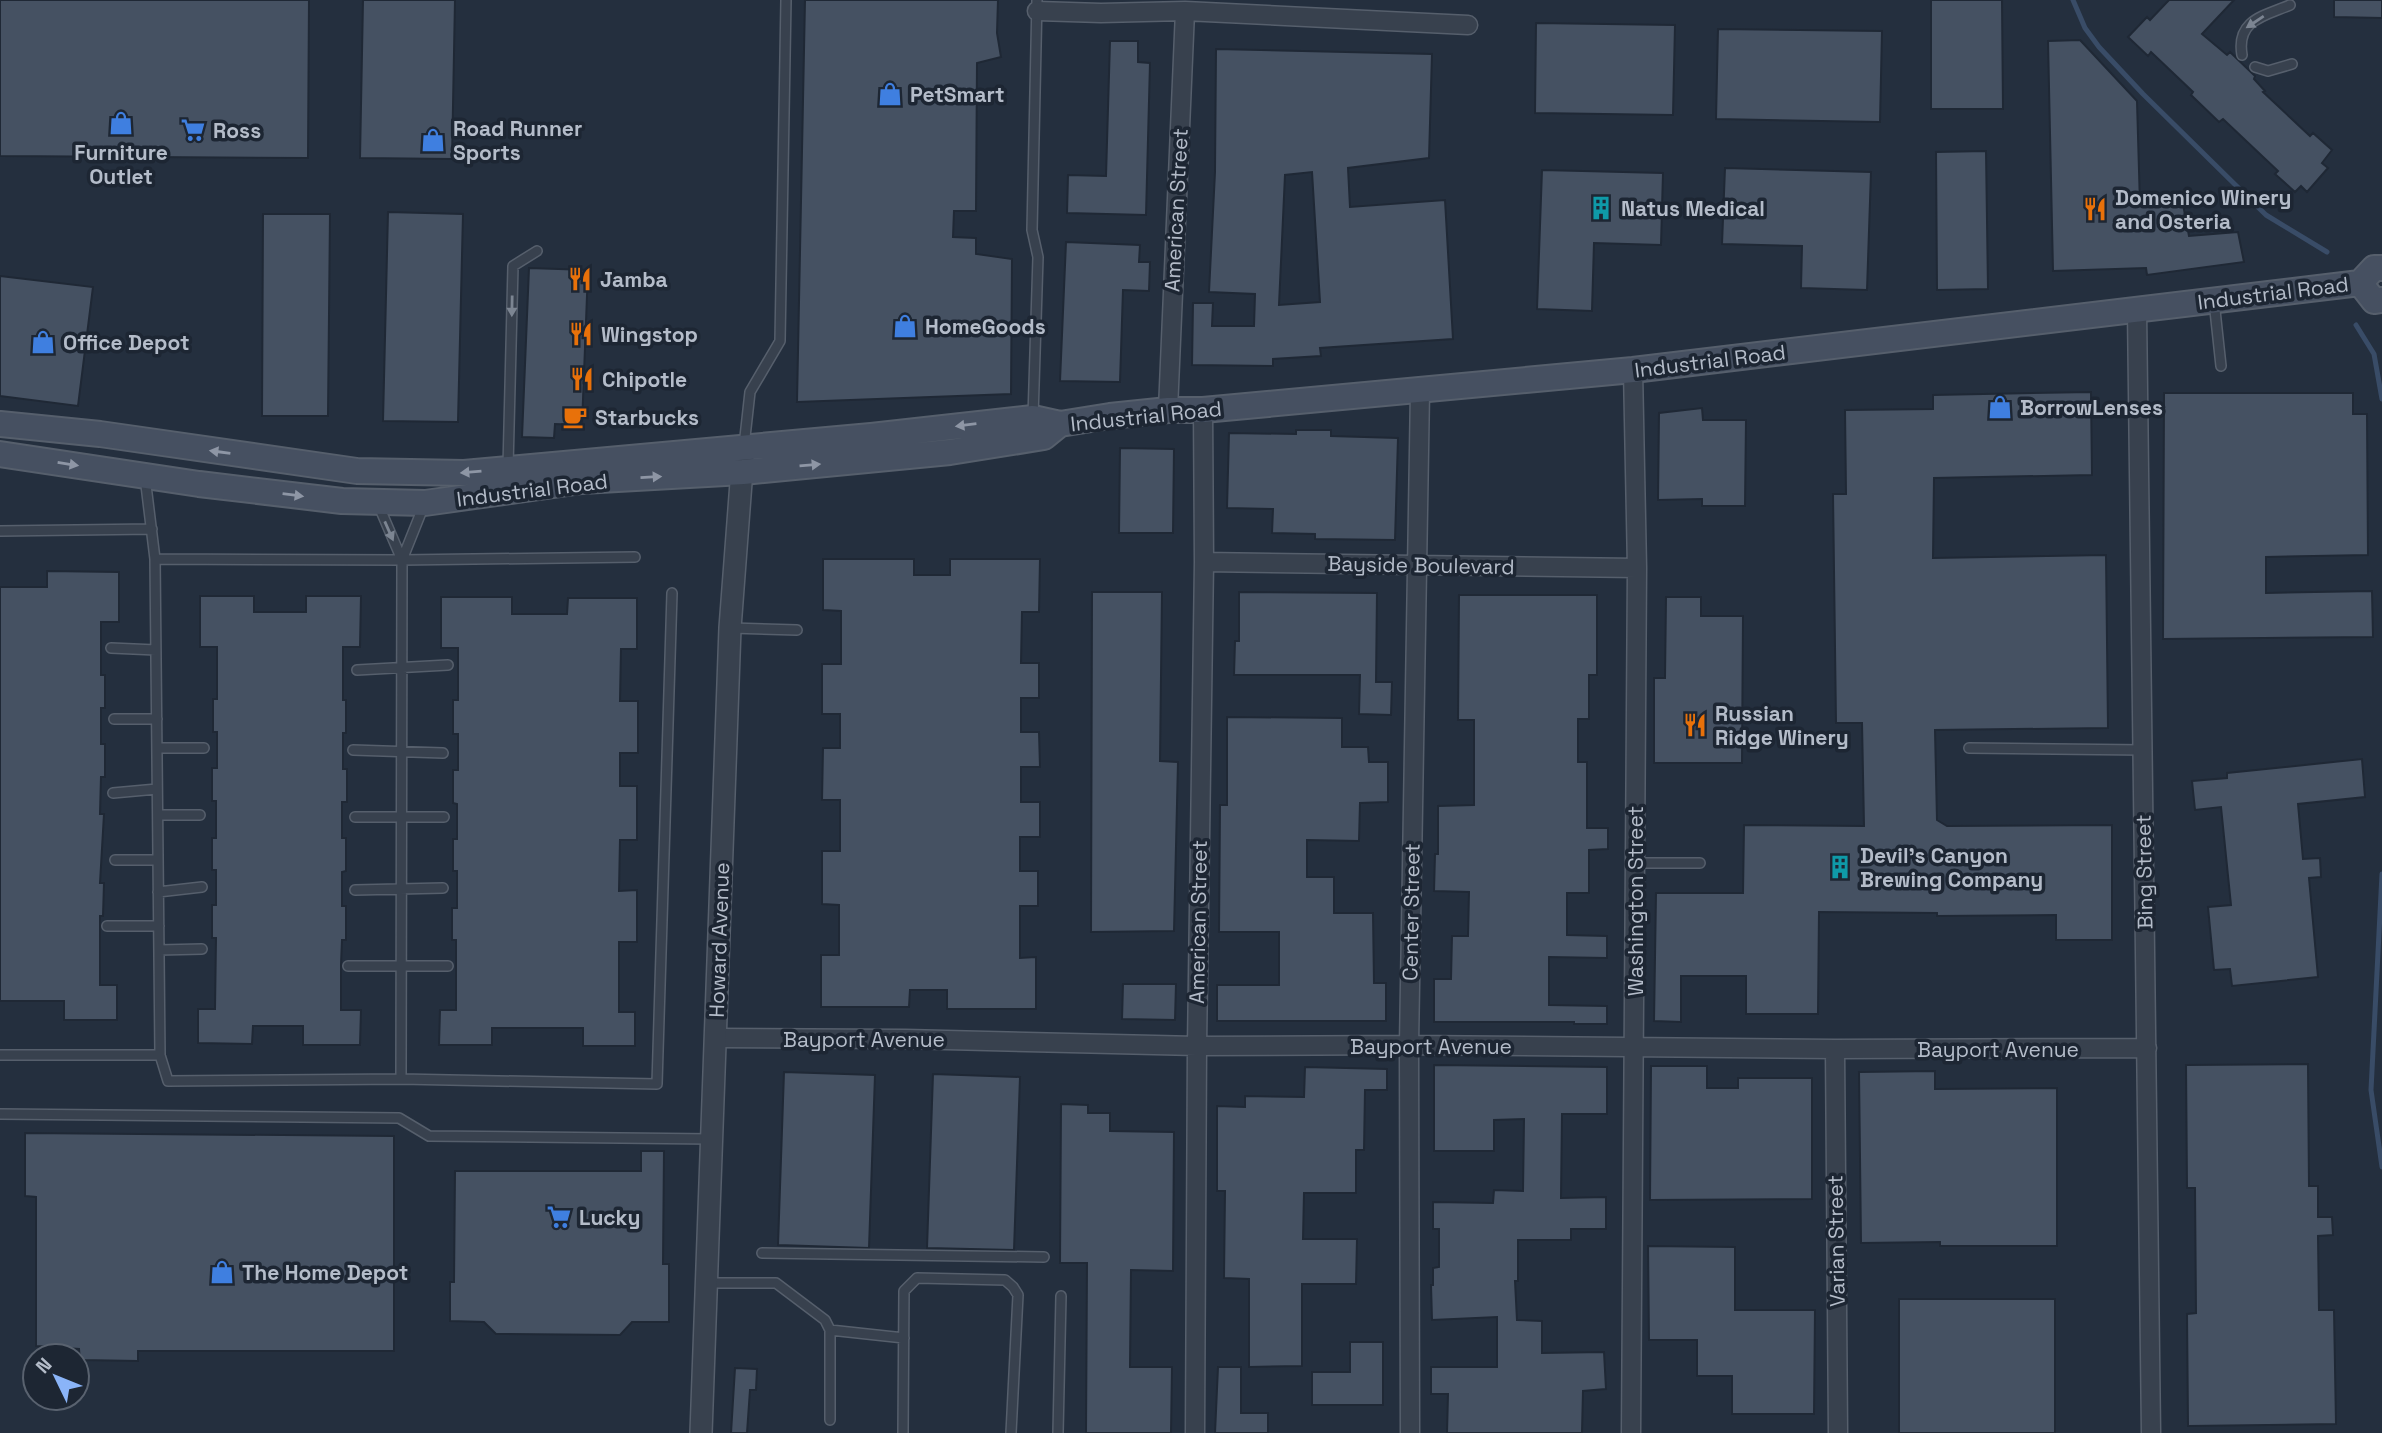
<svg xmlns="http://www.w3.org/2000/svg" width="2382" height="1433" viewBox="0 0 2382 1433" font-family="'Space Grotesk',sans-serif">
<rect width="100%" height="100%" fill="#242f3e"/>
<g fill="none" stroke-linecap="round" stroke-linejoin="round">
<path stroke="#394c67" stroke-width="5" d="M2073 0 2085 28 2099 47 2143 94 2266 215 2327 252
M2356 325 2374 354 2382 399
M2382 874 2371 1090 2382 1167"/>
</g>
<path fill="#455162" stroke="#1f2835" stroke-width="2" fill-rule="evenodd" d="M0 0H309L308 158 0 156Z
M363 0H455L452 159 360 158Z
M805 0H998L997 33 1001 57 977 63 976 211H954L953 237 976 238V254L1012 259 1011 394 797 402Z
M1931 0H2002L2003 109H1931Z
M2169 0H2234L2202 34 2227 55 2230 52 2255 76 2254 79 2265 91 2263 92 2310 136 2313 133 2332 150 2322 163 2328 168 2307 192 2301 186 2295 192 2275 174 2278 171 2223 119 2219 122 2191 95 2193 92 2151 52 2148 56 2128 37 2147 17 2150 20Z
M2334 0H2382V18L2334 17Z
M1536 23 1675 25 1673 115 1535 113Z
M1718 29 1882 31 1880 122 1716 119Z
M2080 40 2137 101 2140 205 2182 199 2189 236 2238 232 2244 262 2147 275 2146 268 2053 271 2048 41Z
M1110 41H1138V62L1150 63 1146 215 1067 213 1068 175 1106 176Z
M1216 49 1432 54 1429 158 1348 168 1350 207 1445 200 1453 339 1320 348 1321 356 1273 359V366L1192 365 1193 303H1213L1212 326H1254L1255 294 1209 292 1215 172ZM1312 172 1320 302 1279 305 1285 175Z
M1986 151 1988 289 1937 290 1936 152Z
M1725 168 1871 172 1867 290 1801 288 1802 246 1722 244Z
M1542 170 1663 173 1661 245 1594 243 1592 311 1537 309Z
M388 212 463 214 458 422 383 421Z
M263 214H330L328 416H262Z
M1066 242 1140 245 1139 262H1150L1149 291 1123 290 1120 382 1060 381Z
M529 268 588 270 582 425 555 424 554 438 522 437Z
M0 276 93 287 78 406 0 396Z
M2091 392 2092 475 1934 478 1933 558 2106 555 2108 728 1935 730 1937 820 1947 826 2112 825V940H2056V915L1937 916V913L1819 912 1818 1014H1746V976H1681V1022L1654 1021 1656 893H1743L1744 825 1864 826 1862 723H1836L1833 494H1846L1845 410 1933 409V395Z
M2164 393H2353V414H2367L2368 555 2266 557V593L2372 591 2373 637 2163 639Z
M1702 408 1703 420H1746L1745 506H1702V499L1658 500 1659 413Z
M1296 430H1331V436L1398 438 1395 540 1315 539V534L1272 533 1273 509 1227 508 1229 433 1296 434Z
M1120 448 1174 449 1173 533H1119Z
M823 559H914V575H950V559H1040L1039 612H1022L1021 663H1039V698H1021V732H1039L1040 767H1021V802H1040V837H1020V871H1038V906H1020V958L1036 957V1009H947V990H910L909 1007H821V955H839V905L822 904V851H840V800H822L823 748H840V714H822V664H841V611L823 610Z
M47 571 119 572V622H101V675H105V708H101V744H105V777H101L100 814H104L100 883H104L103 916H100V985H117V1020H64V1001H0V587H47Z
M1092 592H1162L1160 761 1178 762 1174 931 1091 932Z
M1239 592 1377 593 1376 682H1392L1391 715 1359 714 1360 675H1234L1235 641H1239Z
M1459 595H1597V675H1589V719H1578V762H1587V828H1608V849L1589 850V893H1567V935L1607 936V958L1549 957V1005L1607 1006V1024H1574V1022H1434V979H1451L1452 936H1468L1469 892 1434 891 1435 854H1438V806L1474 805V720H1458Z
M200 596H254V612H306V596H361L360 647H343V700H346V733H343V769H347V802H342V838H346V871L342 872V906H346V940H342L341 965V1010H361L360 1045H303V1026H253L252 1044 198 1043V1009H215L216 938H212V905H216V870H212V838H216V801H212V768H217V732H213V699H217V647H200Z
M441 597H512V614H567L568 598H637V649H621L620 701H638V753H620V786H637V840H620L619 891 637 890V942H619V1012H635V1046H583V1028H492V1045H439L440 1010H456V940H452V908H457V871H453V839H457V804L453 803V770H458V734H453V700H458V648H441Z
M1666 597H1701V616H1743L1742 763H1654V678H1665Z
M1227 717 1342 718V747H1368L1369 762H1388V802L1360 803 1359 841 1307 840V877H1334V913H1373L1374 983H1386V1021H1217V985H1279V932H1219L1220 805H1227Z
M2362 759 2365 797 2298 804 2303 859 2320 858 2321 877 2309 878 2318 977 2232 986 2230 969 2214 970 2208 907 2231 905 2221 807 2195 810 2192 781 2227 778V773Z
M1123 984H1176L1175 1020 1122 1019Z
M2308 1064 2309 1186H2318V1217H2332L2333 1235 2318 1236 2319 1310H2334L2336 1424 2188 1426 2187 1314 2196 1313 2195 1188H2187L2186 1065Z
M1434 1065 1607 1067V1114H1562L1561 1198 1606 1197V1229H1571V1240H1518V1281H1515L1517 1320 1542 1321V1353L1604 1352 1606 1389 1583 1391 1582 1433H1447L1448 1394H1431V1367H1497V1317L1432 1320 1431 1285H1433V1268L1439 1267V1229H1433V1202L1493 1203 1494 1190 1523 1191 1524 1119 1494 1120V1151H1434Z
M1651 1066H1707V1088H1738V1078H1812V1199L1650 1200Z
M1305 1067 1387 1069V1090H1365L1364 1150H1356V1193H1304L1303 1239H1357L1356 1284H1302V1366L1249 1367V1279L1224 1278 1225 1191H1217V1106L1245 1107V1096L1304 1097Z
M1935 1071V1089L2057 1088V1246H1940V1242L1861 1243 1859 1072Z
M784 1072 875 1075 869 1248 778 1245Z
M933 1074 1020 1077 1014 1250 927 1248Z
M1061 1104 1088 1105V1113H1110V1131L1174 1132 1173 1271 1131 1270 1130 1367H1172L1171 1433H1086L1087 1263H1060Z
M25 1133 394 1136V1351H138V1361L80 1360 79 1349 36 1346V1197L25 1196Z
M641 1151H664L663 1264H669V1322H632L620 1335 496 1334 484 1322 450 1321V1282H454L455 1171H641Z
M1648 1246 1735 1247V1310H1815L1814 1414H1732V1376H1697V1340H1649Z
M1899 1299H2055V1433H1899Z
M1350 1342H1383V1405H1312V1372H1350Z
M1218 1367H1241V1413H1268V1433H1215Z
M735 1368 757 1369 756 1390H750L747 1433H731Z"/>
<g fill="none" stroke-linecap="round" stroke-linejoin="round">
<g stroke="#565f6c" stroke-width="12">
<path id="service" d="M2242 55C2236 20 2264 16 2290 5
M2255 67 2268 71 2292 64
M2214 301 2221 366
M1033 417 1038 257 1032 230 1037 0
M744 446 750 392 780 341 786 0
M508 467 513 266 537 251
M378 504 402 560
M0 531 152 529
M155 559 402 560 635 557
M731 628 797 630
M111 648 156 650
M357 670 448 665
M114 719H157
M157 748H204
M1969 748 2143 750
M353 750 443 753
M113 793 157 789
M158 815H200
M355 817H444
M115 860H158
M1635 863H1700
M355 890 443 888
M158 892 202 887
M107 926H159
M159 950 202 949
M348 966H448
M0 1055H160L155 559 145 477
M160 1055 168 1081 401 1079 402 560 424 505
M401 1079 657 1084 672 593
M0 1114 399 1118 429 1136 711 1139
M762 1253 1044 1257
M707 1283H776L825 1320 830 1330V1420
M830 1330 904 1338
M903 1433 904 1291 917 1278 1005 1280 1013 1287 1018 1295 1011 1433
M1058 1433 1061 1296"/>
</g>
<g stroke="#565f6c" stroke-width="21">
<path id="minor" d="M1037 11 1101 13 1185 11 1468 25
M2137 310 2151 1433
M1168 410 1185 11
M1204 562 1637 568
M716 1038 905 1039 1197 1046 1409 1045 1835 1049 2147 1048
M1835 1049 1838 1433
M1195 1433 1197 1046 1204 562 1203 410
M1410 1433 1409 1045 1420 391
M1631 1433 1637 568 1633 370"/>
</g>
<g stroke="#565f6c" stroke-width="24">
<path id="tertiary" d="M701 1433 730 628 743 456"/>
</g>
<g stroke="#565f6c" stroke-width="28">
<path id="secondary" d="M2360 283 2374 301 2382 300
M0 424 100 434 357 471 464 473 871 436 1033 418 1060 424 1110 416 1168 410H1203L1633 370 2360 283 2374 268H2382
M0 454 199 484 342 501 425 503 582 481 743 472 950 452 1044 437 1060 424"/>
</g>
<use href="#service" stroke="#38414e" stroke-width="9"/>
<use href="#minor" stroke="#38414e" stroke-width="18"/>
<use href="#tertiary" stroke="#38414e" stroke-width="21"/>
<use href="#secondary" stroke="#465061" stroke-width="24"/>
</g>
<defs><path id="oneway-solid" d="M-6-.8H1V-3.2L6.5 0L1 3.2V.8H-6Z" transform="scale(1.75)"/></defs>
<g fill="#7c8592">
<use href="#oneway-solid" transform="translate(2255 22) rotate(146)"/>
<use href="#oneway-solid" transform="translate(512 306) rotate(91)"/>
<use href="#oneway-solid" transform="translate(389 531) rotate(66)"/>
</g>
<g fill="#8e96a5">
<use href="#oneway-solid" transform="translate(966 425) rotate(173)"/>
<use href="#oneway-solid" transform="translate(220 452) rotate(-172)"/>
<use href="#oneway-solid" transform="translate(68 464) rotate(9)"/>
<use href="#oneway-solid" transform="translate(810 465) rotate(-5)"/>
<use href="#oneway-solid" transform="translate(471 472) rotate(175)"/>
<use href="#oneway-solid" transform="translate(651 477) rotate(-3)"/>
<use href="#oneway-solid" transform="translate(293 495) rotate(7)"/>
</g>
<defs>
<g id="shop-bare" transform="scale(1.89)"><path d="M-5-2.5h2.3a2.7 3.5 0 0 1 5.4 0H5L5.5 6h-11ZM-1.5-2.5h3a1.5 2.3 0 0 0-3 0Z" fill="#3f7fe0" stroke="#1d2633" stroke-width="2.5" paint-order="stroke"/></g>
<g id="supermarket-bare" transform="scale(1.89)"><path d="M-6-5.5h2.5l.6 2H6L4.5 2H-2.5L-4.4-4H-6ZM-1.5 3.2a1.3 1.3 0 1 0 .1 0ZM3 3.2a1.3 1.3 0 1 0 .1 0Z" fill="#3f7fe0" stroke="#1d2633" stroke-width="2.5" paint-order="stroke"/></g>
<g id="building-bare" transform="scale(1.89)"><path d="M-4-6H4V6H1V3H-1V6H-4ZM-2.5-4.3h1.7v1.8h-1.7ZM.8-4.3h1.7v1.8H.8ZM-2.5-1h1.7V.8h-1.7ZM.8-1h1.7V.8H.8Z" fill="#0f9aa8" stroke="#1d2633" stroke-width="2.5" paint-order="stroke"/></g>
<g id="restaurant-bare" transform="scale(1.89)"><path d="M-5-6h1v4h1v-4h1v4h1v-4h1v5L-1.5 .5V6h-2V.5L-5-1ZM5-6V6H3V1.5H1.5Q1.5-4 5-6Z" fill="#e8710a" stroke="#1d2633" stroke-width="2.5" paint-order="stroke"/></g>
<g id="cafe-bare" transform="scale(1.89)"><path d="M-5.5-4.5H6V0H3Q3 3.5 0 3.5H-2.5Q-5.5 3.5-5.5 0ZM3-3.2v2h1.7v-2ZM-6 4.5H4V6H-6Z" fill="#e8710a" stroke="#1d2633" stroke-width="2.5" paint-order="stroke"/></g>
</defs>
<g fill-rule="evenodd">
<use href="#shop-bare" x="890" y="94"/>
<use href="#shop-bare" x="121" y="123"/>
<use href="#supermarket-bare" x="193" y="130"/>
<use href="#shop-bare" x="433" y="140"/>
<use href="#building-bare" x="1601" y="208"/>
<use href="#restaurant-bare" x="2095" y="209"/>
<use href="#restaurant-bare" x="580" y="279"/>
<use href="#shop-bare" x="905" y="326"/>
<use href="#restaurant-bare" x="581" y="334"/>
<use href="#shop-bare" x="43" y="342"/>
<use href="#restaurant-bare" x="582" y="379"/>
<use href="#shop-bare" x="2000" y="407"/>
<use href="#cafe-bare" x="575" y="417"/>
<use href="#restaurant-bare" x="1695" y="725"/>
<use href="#building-bare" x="1840" y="867"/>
<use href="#supermarket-bare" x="559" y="1217"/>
<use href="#shop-bare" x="222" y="1272"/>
</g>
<g text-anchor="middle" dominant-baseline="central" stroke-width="7" stroke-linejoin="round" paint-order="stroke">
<g font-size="21" font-weight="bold" fill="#b4bcc9" stroke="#1d2633" text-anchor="start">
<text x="910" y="94">PetSmart</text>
<text x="453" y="128">Road Runner<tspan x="453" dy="24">Sports</tspan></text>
<text x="213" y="130">Ross</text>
<text x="121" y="152" text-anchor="middle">Furniture<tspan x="121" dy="24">Outlet</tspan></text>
<text x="2115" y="197">Domenico Winery<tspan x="2115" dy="24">and Osteria</tspan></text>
<text x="1621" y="208">Natus Medical</text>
<text x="600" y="279">Jamba</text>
<text x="925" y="326">HomeGoods</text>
<text x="601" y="334">Wingstop</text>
<text x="63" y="342">Office Depot</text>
<text x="602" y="379">Chipotle</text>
<text x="2020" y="407">BorrowLenses</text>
<text x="595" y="417">Starbucks</text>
<text x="1715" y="713">Russian<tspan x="1715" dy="24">Ridge Winery</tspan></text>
<text x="1860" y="855">Devil's Canyon<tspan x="1860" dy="24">Brewing Company</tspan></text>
<text x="579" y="1217">Lucky</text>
<text x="242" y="1272">The Home Depot</text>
</g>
<g font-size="21" fill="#b4bcc9" stroke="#1d2633">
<text transform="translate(1176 210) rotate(-87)">American Street</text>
<text transform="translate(2273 293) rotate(-7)">Industrial Road</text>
<text transform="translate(1710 361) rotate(-7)">Industrial Road</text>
<text transform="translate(1146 416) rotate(-6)">Industrial Road</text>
<text transform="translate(532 490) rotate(-7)">Industrial Road</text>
<text transform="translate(1421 565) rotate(1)">Bayside Boulevard</text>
<text transform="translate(2144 872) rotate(-91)">Bing Street</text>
<text transform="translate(1635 901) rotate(-90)">Washington Street</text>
<text transform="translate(1411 912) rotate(-89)">Center Street</text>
<text transform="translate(1198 922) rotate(-89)">American Street</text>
<text transform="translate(719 940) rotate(-88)">Howard Avenue</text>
<text x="864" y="1039">Bayport Avenue</text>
<text x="1431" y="1046">Bayport Avenue</text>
<text x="1998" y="1049">Bayport Avenue</text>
<text transform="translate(1836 1241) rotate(-91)">Varian Street</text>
</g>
</g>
<g transform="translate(56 1377) rotate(313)"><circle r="33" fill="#1d2633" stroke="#59626f" stroke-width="2"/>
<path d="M0-5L12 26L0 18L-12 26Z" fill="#8ab4f8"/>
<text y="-10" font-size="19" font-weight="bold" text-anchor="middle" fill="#b4bcc9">N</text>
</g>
</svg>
